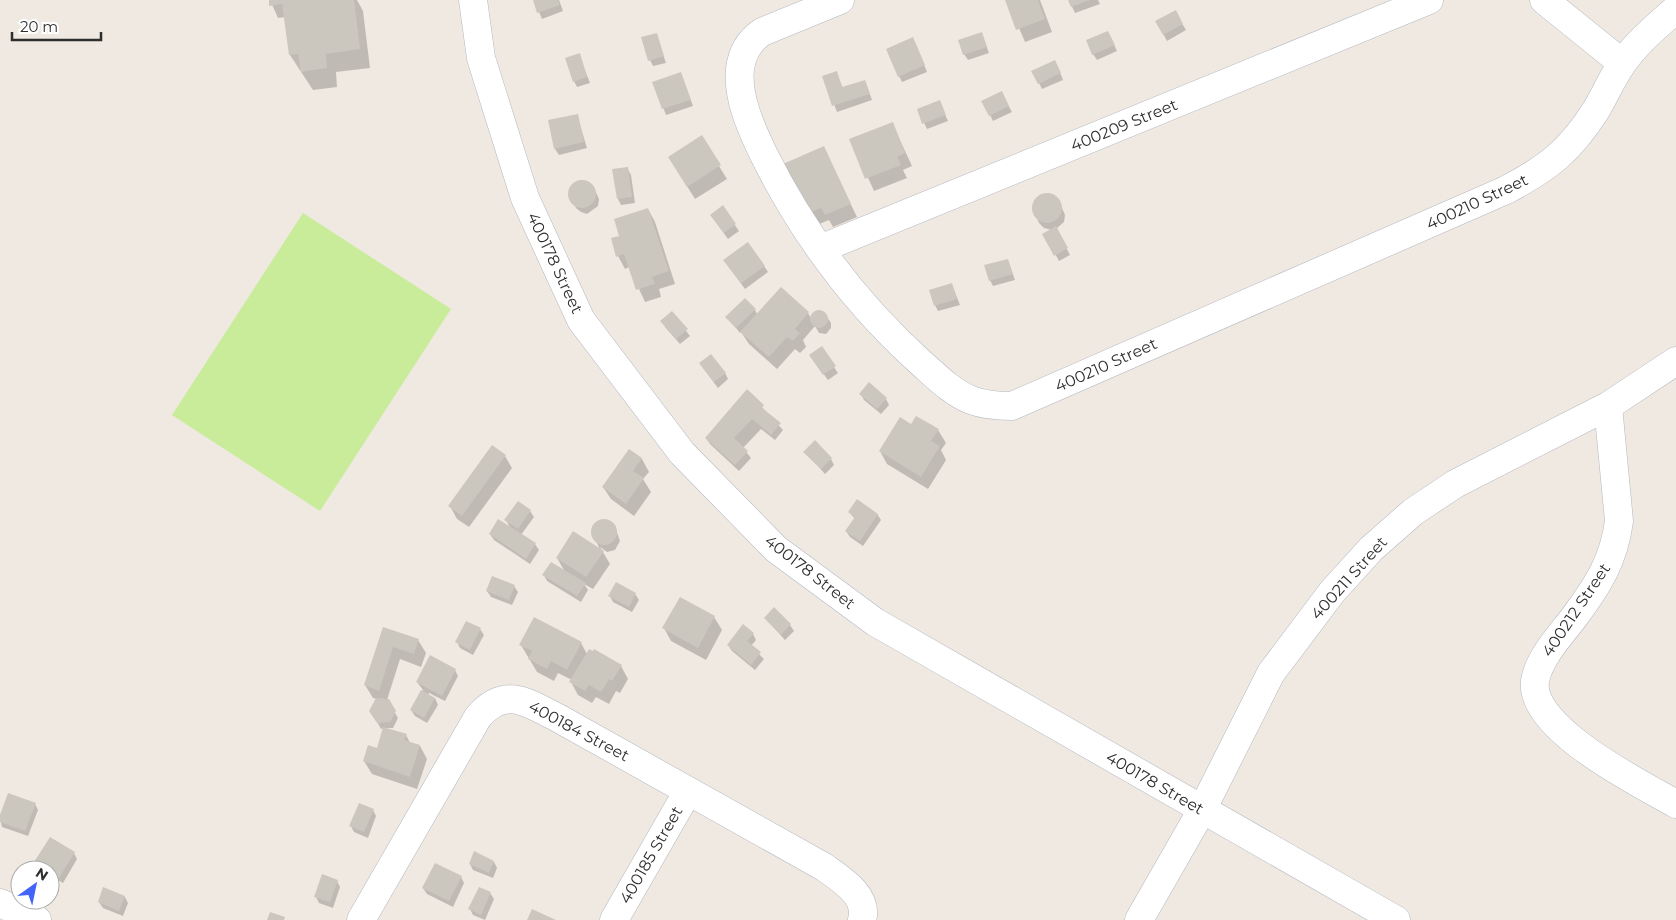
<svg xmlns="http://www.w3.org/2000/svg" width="1676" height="920" viewBox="0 0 1676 920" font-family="Montserrat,sans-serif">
<rect width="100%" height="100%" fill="#efe9e1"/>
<path fill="#c9ec9a" d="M303 213 451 309 320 511 172 415Z"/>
<path fill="#0003" d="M270 0H357L363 11 370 68 336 72 337 87 313 90 290 55 285 17 278 18Z
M534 0H559L563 11 542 19Z
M1007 0H1040L1052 32 1025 42Z
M1069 0H1098L1100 4 1075 13Z
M1175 12 1186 30 1167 41 1157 22Z
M656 34 666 63 653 66 650 60Z
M1111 38 1117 51 1097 60 1093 54Z
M984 40 989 53 968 60 964 54Z
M916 45 927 72 902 82 899 76Z
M579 55 590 83 577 87 574 81Z
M1058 67 1063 80 1042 89 1039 83Z
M836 73 843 88 865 81 872 100 837 112 824 77Z
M681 74 693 106 666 115 654 83Z
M1001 92 1012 112 993 121 983 101Z
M942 108 948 121 927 129 918 110Z
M577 115 587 148 559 155 555 149Z
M892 123 912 166 903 170 907 178 874 191 851 140Z
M701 137 727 179 695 199 677 170Z
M823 147 857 217 833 227 829 220 817 225 791 181Z
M627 168 631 175 635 203 621 205 618 199Z
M581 180 587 182 593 186 599 199 598 206 587 214 581 212 576 208 569 195 570 188Z
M1046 194 1059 201 1065 215 1064 222 1056 229 1070 255 1059 261 1044 234 1052 230 1044 228 1039 223 1033 209 1034 202 1039 196Z
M722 207 739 231 728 239 715 221Z
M648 209 655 222 675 284 659 289 661 297 645 302 629 267 625 269 618 256Z
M1008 261 1015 280 993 286 990 280Z
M728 266H764L768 272 745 289Z
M952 285 960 305 938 311 935 305Z
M781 289 808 313 812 320V315L818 310 824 312 831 323V328L826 334 819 333 815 326 803 340 806 347 800 353 795 349 777 369 749 344 741 332 740 333 727 317 755 310 757 314Z
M672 313 690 336 680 344 665 327Z
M821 348 838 373 828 380 814 361Z
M700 364 725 373 728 379 718 388Z
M747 391 783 430 775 440 761 429 743 448 751 458 739 471 710 444 706 438Z
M861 394 886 399 889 405 881 414 864 400Z
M911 426 938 430 946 443 941 450 946 460 928 489 887 464 880 451Z
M629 450 642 459 649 472 643 479 651 492 634 516 611 499 603 487Z
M805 452 831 459 834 465 825 474Z
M505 456 512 468 469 527 457 519 450 506Z
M530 511 534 517 521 535 535 544 539 550 530 564 494 540 490 534 511 529 506 520Z
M849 512 877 514 881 520 863 546 850 537 846 531 855 519Z
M605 521 615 527 620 541 615 550 607 552 600 547 610 564 593 589 584 584 588 590 581 602 547 581 544 575 565 572 557 558 600 550 592 530 597 522Z
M617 584 635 594 639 600 632 612 613 602 610 596Z
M514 586 518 592 512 605 491 597 487 591Z
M714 617 722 630 706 660 671 641 664 628Z
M765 618 790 625 794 631 785 640Z
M384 629 418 640 426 653 421 667 400 659 387 700 398 718 393 728H384L406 735 410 743 420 746 427 759 417 789 372 774 364 761 378 750 384 728 381 729 371 711 377 699 373 698 365 685Z
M480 629 484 635 473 655 460 648 457 642Z
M753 634 756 640 751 646 764 659 755 670 732 651 728 645Z
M581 643 587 654 593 653 621 666 628 679 620 693 616 691 609 704 596 697 592 703 578 695 571 682 572 680 558 673 554 681 537 672 521 645Z
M455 670 458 676 445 701 429 693 428 695 435 698 438 705 427 723 415 716 411 710 423 690 417 682Z
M35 804 38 810 28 836 2 827 0 818Z
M373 810 376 816 368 838 354 832 351 826Z
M74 853 77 859 63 883 50 875V870L39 868 36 862Z
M494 862 497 868 493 878 473 870 470 864Z
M461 877 464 883 453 907 427 894 423 888Z
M337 881 340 887 333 908 319 903 316 897Z
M490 893 494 899 485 920 473 915 470 909Z
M125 897 128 903 123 916 103 908 99 902Z"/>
<path fill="#cbc7bf" d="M269 0H354L360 49 326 54 327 68 301 72 298 54 289 55 282 4 269 6Z
M533 0H558L560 5 537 13Z
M1005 0H1038L1045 19 1016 30Z
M1068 0H1090L1071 7Z
M1176 10 1183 24 1163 35 1155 21Z
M1108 31 1115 45 1092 55 1086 40Z
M982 32 987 47 963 55 958 40Z
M657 33 664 56 648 61 641 37Z
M913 37 925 65 898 77 886 49Z
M580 53 587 77 573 82 565 58Z
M1055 60 1061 73 1038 84 1031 71Z
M837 71 842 87 865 80 870 94 832 106 822 76Z
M681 72 691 100 662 109 652 82Z
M1002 91 1009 106 989 116 981 101Z
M940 100 946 115 922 124 917 109Z
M578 114 584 142 554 149 548 120Z
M893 122 905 153 897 157 901 165 865 179 849 139Z
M702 135 721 165 687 187 668 157Z
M824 146 851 204 825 215 821 208 809 213 794 180 790 182 783 164Z
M628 167 632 197 617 199 612 169Z
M568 194a14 14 0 1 1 28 0a14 14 0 1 1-28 0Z
M1032 208a15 15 0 1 1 30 0a15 15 0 1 1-30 0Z
M723 205 736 224 724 233 710 215Z
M648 208 669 271 652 277 655 284 636 290 624 254 616 257 611 238 619 236 614 219Z
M1056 226 1068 248 1054 256 1042 234Z
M748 242 765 266 741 283 723 260Z
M1008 259 1013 274 989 281 984 265Z
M952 283 957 299 934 306 929 290Z
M781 287 809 312 795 329 800 333 793 341 787 337 769 357 740 332Z
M745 298 756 309 736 328 725 317Z
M810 319a9 9 0 1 1 18 0a9 9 0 1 1-18 0Z
M672 311 688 329 676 339 660 321Z
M822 346 836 366 823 375 809 355Z
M711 354 726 373 714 382 699 363Z
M869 382 887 398 877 409 859 394Z
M747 389 764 405 762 408 781 423 771 435 752 419 734 438 748 451 735 465 705 438Z
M916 416 939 429 931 441 940 446 921 477 879 451 900 417 911 424Z
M815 440 832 458 821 469 803 452Z
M492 445 506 455 462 516 448 506Z
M629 449 642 458 633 471 644 478 626 504 602 487Z
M857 499 878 514 860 541 845 531 855 517 848 512Z
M518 501 531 510 518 529 504 520Z
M498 519 536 543 526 559 489 534Z
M591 532a13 13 0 1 1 26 0a13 13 0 1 1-26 0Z
M573 531 604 551 586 577 556 558Z
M551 562 586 583 577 596 542 575Z
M492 576 515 585 509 600 486 591Z
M616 582 636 593 629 607 608 596Z
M680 597 715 616 698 648 662 628Z
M774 607 791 624 781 635 764 618Z
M534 617 582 642 567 670 551 661 547 669 528 659 532 651 519 645Z
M466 621 481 628 470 650 455 642Z
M743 624 754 633 747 641 761 652 751 665 727 645Z
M383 627 419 639 414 654 393 647 379 691 364 685Z
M589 649 593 651 594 649 622 665 612 681 609 679 601 692 589 685 585 691 569 682Z
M430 655 456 669 442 696 416 682Z
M421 690 435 698 424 718 410 710Z
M376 698 389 699 396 711 390 722 377 723 369 711Z
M383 727 407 734 404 740 420 745 410 777 363 761 368 745 377 748Z
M8 793 36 803 25 831 0 822V815Z
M359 803 374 809 364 832 349 826Z
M50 837 75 852 59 878 34 862Z
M474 851 494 861 489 873 469 864Z
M435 863 462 876 449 901 422 888Z
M322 874 338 880 330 902 314 897Z
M103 887 125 896 119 911 98 902Z
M479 887 491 892 481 915 468 909Z
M532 909 556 920H527Z
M270 912 285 917 284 920H267Z"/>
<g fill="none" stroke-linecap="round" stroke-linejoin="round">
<g stroke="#b4b7c1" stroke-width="29">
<path id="minor" d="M840 0 762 32C749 41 742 53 740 69 737 97 751 128 763 153 802 232 854 302 919 361 935 375 951 392 971 400 984 405 998 406 1012 406L1506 190C1548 168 1570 151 1596 110 1605 95 1612 78 1622 64 1636 43 1657 26 1676 9
M1544 0 1622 63
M820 249 1429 0
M1608 406 1619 521C1614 560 1598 585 1575 616 1561 635 1539 657 1535 681 1528 728 1641 784 1676 804
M0 903 37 920
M361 920 478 717C505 685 528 703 558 718L824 867C841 879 869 896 862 920
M614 920 688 791
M1139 920 1202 810 1271 673 1332 592 1371 549 1413 512 1455 484 1608 406 1676 361"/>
</g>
<g stroke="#b4b7c1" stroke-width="29">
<path id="tertiary" d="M473 0 481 58 525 198 581 320 682 453 776 549 875 622 1396 920"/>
</g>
<use href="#minor" stroke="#fff" stroke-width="28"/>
<use href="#tertiary" stroke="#fff" stroke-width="28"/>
</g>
<g text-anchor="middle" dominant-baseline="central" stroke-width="5" stroke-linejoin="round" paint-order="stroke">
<g font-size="16" fill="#2e2e2e" stroke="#fff">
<text transform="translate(1124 125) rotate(-22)">400209 Street</text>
<text transform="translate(1477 202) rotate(-25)">400210 Street</text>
<text transform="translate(555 263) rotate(65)">400178 Street</text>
<text transform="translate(1106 365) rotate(-24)">400210 Street</text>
<text transform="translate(810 572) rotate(38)">400178 Street</text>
<text transform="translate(1349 578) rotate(-48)">400211 Street</text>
<text transform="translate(1576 610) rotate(-56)">400212 Street</text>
<text transform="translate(579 731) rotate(28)">400184 Street</text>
<text transform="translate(1155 783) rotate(30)">400178 Street</text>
<text transform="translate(651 855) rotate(-60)">400185 Street</text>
</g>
</g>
<g transform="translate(35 885) rotate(33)"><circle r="24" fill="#ffffff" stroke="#ababab"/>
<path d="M0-4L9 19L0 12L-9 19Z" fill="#4264fb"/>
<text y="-8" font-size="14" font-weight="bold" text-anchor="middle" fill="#2e2e2e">N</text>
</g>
<path d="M12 32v8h89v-8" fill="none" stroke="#2e2e2e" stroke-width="2.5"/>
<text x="20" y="32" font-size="15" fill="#2e2e2e" stroke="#ffffff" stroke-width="4" paint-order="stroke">20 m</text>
</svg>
